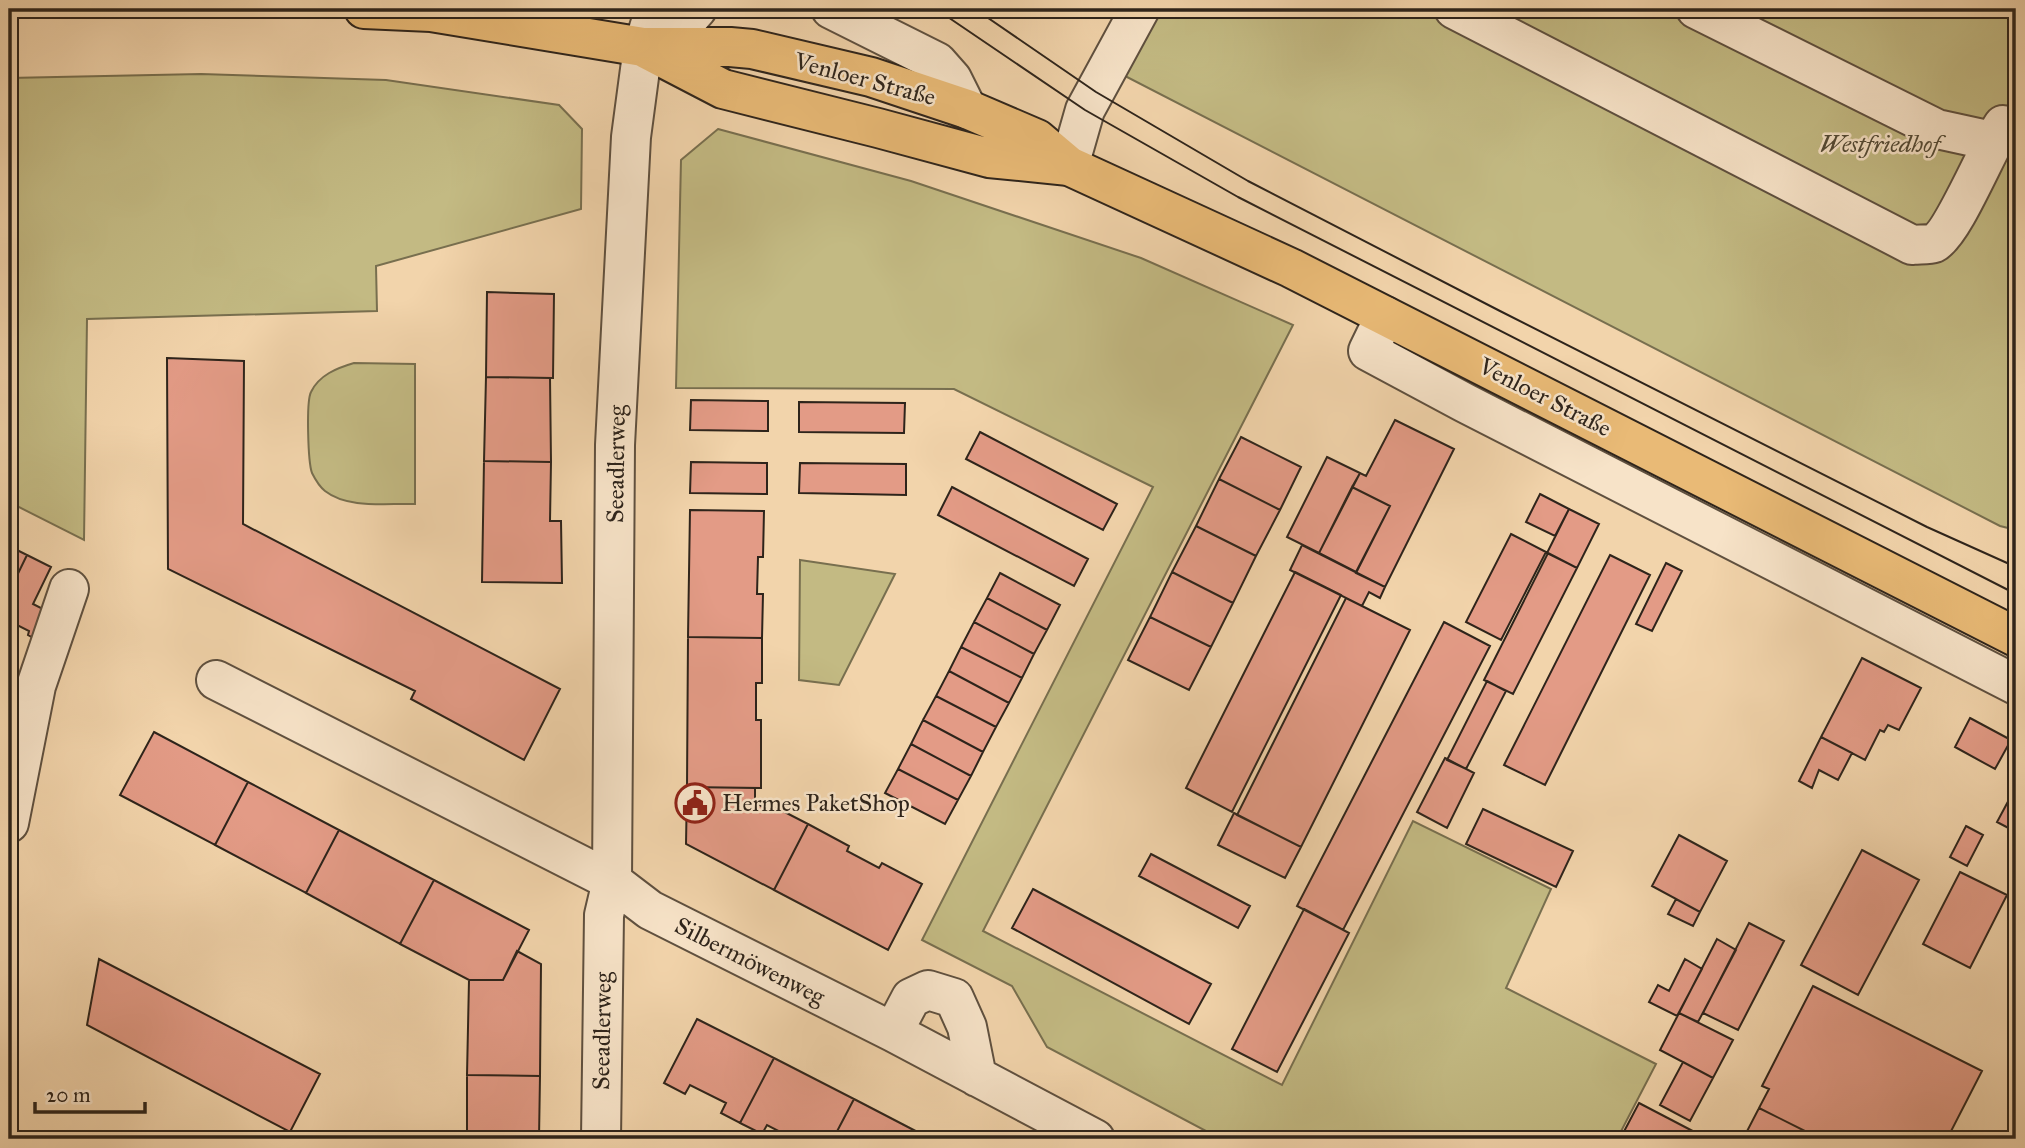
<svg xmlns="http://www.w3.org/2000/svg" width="2025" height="1148" viewBox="0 0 2025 1148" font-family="'IM FELL Great Primer',serif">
<rect width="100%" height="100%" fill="#f2d4ab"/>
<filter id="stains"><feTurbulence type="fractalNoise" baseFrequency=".00286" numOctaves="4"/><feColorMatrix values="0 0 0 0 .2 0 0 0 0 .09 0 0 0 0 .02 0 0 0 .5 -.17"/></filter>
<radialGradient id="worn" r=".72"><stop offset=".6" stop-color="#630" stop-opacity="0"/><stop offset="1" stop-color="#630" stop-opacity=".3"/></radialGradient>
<path fill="#c3ba83" stroke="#786f4f" stroke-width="2" d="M1156 9H2016V530L2000 526 1125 76Z
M201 74 386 80 559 105 582 129 581 209 376 266 377 311 87 319 84 540 9 502V78Z
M718 129 911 181 1141 258 1293 325 983 931 1282 1085 1413 821 1551 889 1506 988 1656 1064 1617 1139H1221L1047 1047 1012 986 922 940 1153 487 954 389 676 388 681 160Z
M354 363 415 364V504C386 503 348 509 325 491 320 487 315 479 312 473 308 462 306 402 311 392 319 375 337 368 354 363Z
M800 560 895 574 839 685 799 680Z"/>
<path fill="#e39b86" stroke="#2e241b" stroke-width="2" d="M487 292 554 294 553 378 486 377Z
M167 358 244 361 243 524 560 689 524 760 411 699 415 691 168 569Z
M486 377 550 378 551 462 484 461Z
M691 400 768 401V431L690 430Z
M799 402 905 403 904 433 799 432Z
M1395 420 1454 449 1385 587 1356 573 1390 506 1352 487 1360 473 1366 476Z
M980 432 1117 504 1103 530 966 459Z
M1241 437 1301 467 1280 510 1219 479Z
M1327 457 1360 473 1319 553 1287 537Z
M484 461 551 462 550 521H561L562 583 482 582Z
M691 462 767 463V494L690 493Z
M800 463 906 464V495L799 493Z
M1219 479 1280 510 1256 556 1196 526Z
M952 487 1088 559 1074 586 938 515Z
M1352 487 1390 506 1356 572 1319 553Z
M1540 494 1569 509 1555 536 1526 522Z
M1569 509 1599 524 1577 568 1547 553Z
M690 510 764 511 763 557H758L757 594H763L762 638 688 637Z
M1196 526 1256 556 1233 603 1172 572Z
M1511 534 1546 552 1501 640 1466 622Z
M1302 545 1385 587 1380 598 1369 592 1362 606 1290 570Z
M9 546 27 555 9 592Z
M1548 553 1577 568 1513 694 1484 680Z
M27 555 51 567 33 604 43 609 37 640 28 635 29 631 9 621V592Z
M1610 555 1650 575 1545 785 1504 765Z
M1666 563 1682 571 1652 631 1636 624Z
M1172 572 1233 603 1211 647 1150 617Z
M1295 572 1341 595 1232 812 1186 788Z
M1000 573 1060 605 1047 630 987 598Z
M987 598 1047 630 1034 654 974 622Z
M1346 598 1410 630 1301 847 1237 815Z
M1150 617 1211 647 1189 690 1128 660Z
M974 622 1034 654 1022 678 961 647Z
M1444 622 1490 646 1343 930 1297 906Z
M688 637 762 638V683H756V720H761V788L687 787Z
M961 647 1022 678 1009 703 949 671Z
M1862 658 1921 688 1899 730 1888 725 1884 732 1880 730 1865 760 1821 737Z
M949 671 1009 703 996 727 936 696Z
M1487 681 1506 691 1466 769 1447 760Z
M9 686 26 695 9 730Z
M936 696 996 727 983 752 923 720Z
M1970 718 2011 740 1995 769 1955 747Z
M923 720 983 752 971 776 911 744Z
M154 732 248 782 215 845 120 795Z
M1821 737 1852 753 1838 780 1819 770 1812 788 1799 781Z
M911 744 971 776 958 800 898 769Z
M1445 758 1474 773 1447 828 1417 812Z
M898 769 958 800 945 824 885 793Z
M248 782 339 830 306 893 215 845Z
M687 787 755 788V803L769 810 771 805 808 824 774 890 686 844Z
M2011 796 2016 799V832L1997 822Z
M1483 809 1573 851 1556 887 1466 844Z
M1234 813 1301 847 1285 878 1218 845Z
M808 824 849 846 847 851 879 868 882 863 922 884 888 950 774 890Z
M1966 826 1983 835 1967 866 1950 857Z
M339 830 434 880 400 944 306 893Z
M1679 835 1727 861 1700 912 1652 886Z
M1862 850 1919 880 1858 995 1801 965Z
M1151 854 1250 906 1238 928 1139 876Z
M1960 872 2007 895 1970 968 1923 944Z
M434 880 529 930 503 980H469L400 944Z
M1033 889 1211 984 1189 1024 1012 928Z
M1676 899 1700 912 1693 926 1668 914Z
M1304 909 1349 933 1277 1072 1232 1049Z
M1749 923 1784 941 1738 1030 1703 1013Z
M1717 939 1736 950 1698 1022 1679 1013Z
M517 951 541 964 540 1076 467 1075 469 980H503Z
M99 959 320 1074 290 1132 87 1025Z
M1685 959 1702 969 1677 1016 1649 1002 1658 985 1669 991Z
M1813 986 1982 1071 1947 1139H1821L1759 1108 1769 1089 1762 1086Z
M1679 1013 1733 1040 1713 1078 1660 1050Z
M697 1019 774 1058 740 1123 721 1113 726 1103 690 1085 685 1094 664 1083Z
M774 1058 854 1099 833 1139H794L767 1125 762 1134 740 1123Z
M1683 1062 1713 1078 1690 1121 1660 1105Z
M467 1075 540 1076 539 1139H467Z
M854 1099 931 1139H833Z
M1639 1103 1708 1139H1620Z
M1759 1108 1809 1133 1806 1139H1748L1744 1137Z"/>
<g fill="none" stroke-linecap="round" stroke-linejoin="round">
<g stroke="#5f503f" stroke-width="42">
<path id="minor" d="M831 9 937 62 952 79 967 109
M1454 9 1912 245C1918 244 1928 245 1934 243 1953 234 1988 147 2003 125
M1696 9 1937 129 1992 141
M643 47 690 17 697 9
M1069 166 1085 110 1140 9
M1385 316 1368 351 1465 403 2016 685
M216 680 612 881 650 910 893 1032 1095 1139
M9 823 36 686 69 589
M893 1032 911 998 928 990 954 998 967 1027 977 1077
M601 1139 604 915 612 881 615 445 631 137 643 47 655 9"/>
</g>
<g stroke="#2e241b" stroke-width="42">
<path id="major" d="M364 9 431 12 643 47H730L752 49 871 77 967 109 1037 139 1069 166 1291 268 2016 637
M648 50 723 89 878 128 989 158 1069 166"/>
</g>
<use href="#minor" stroke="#f7e3c8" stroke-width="38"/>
<use href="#major" stroke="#e9ba76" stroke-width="38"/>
<path stroke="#2e241b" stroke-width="2" d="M936 9 1085 110 1238 197 2016 594
M975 9 1096 92 1248 181 1500 311 1927 527 2016 567"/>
</g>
<defs>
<g id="civic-ring" transform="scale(2.0125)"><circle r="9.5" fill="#f7e3c8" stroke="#8f2418" stroke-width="1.5"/><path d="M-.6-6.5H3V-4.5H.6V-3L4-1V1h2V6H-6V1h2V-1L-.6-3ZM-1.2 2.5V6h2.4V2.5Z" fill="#8f2418"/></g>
</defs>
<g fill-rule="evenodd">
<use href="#civic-ring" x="695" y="803"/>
</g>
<g text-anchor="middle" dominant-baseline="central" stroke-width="5" stroke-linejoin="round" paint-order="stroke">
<g font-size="24" fill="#2e241b" stroke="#f7e3c8">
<text transform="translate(865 79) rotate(15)">Venloer Straße</text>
<text transform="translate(1545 397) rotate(27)">Venloer Straße</text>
<text transform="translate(616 464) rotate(-89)">Seeadlerweg</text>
<text transform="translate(750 961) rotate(27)">Silbermöwenweg</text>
<text transform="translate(602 1031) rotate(-89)">Seeadlerweg</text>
</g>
<g font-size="24" font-style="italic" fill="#534a35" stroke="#f7e3c8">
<text x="1880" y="144">Westfriedhof</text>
</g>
<g font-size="24" fill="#2e241b" stroke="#f7e3c8" text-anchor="start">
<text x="722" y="803">Hermes PaketShop</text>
</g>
</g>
<rect width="2025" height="1148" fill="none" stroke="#f2d4ab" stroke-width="35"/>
<rect x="10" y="10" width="2004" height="1127" fill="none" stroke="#2e241b" stroke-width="3.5"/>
<rect x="18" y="18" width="1990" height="1113" fill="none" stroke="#2e241b" stroke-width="2"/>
<path d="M35 1102v10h110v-10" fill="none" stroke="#2e241b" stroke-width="3.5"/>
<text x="46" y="1102" font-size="21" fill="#2e241b" stroke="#f7e3c8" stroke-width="5" paint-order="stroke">20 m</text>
<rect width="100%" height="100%" filter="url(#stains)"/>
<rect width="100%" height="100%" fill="url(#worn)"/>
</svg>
